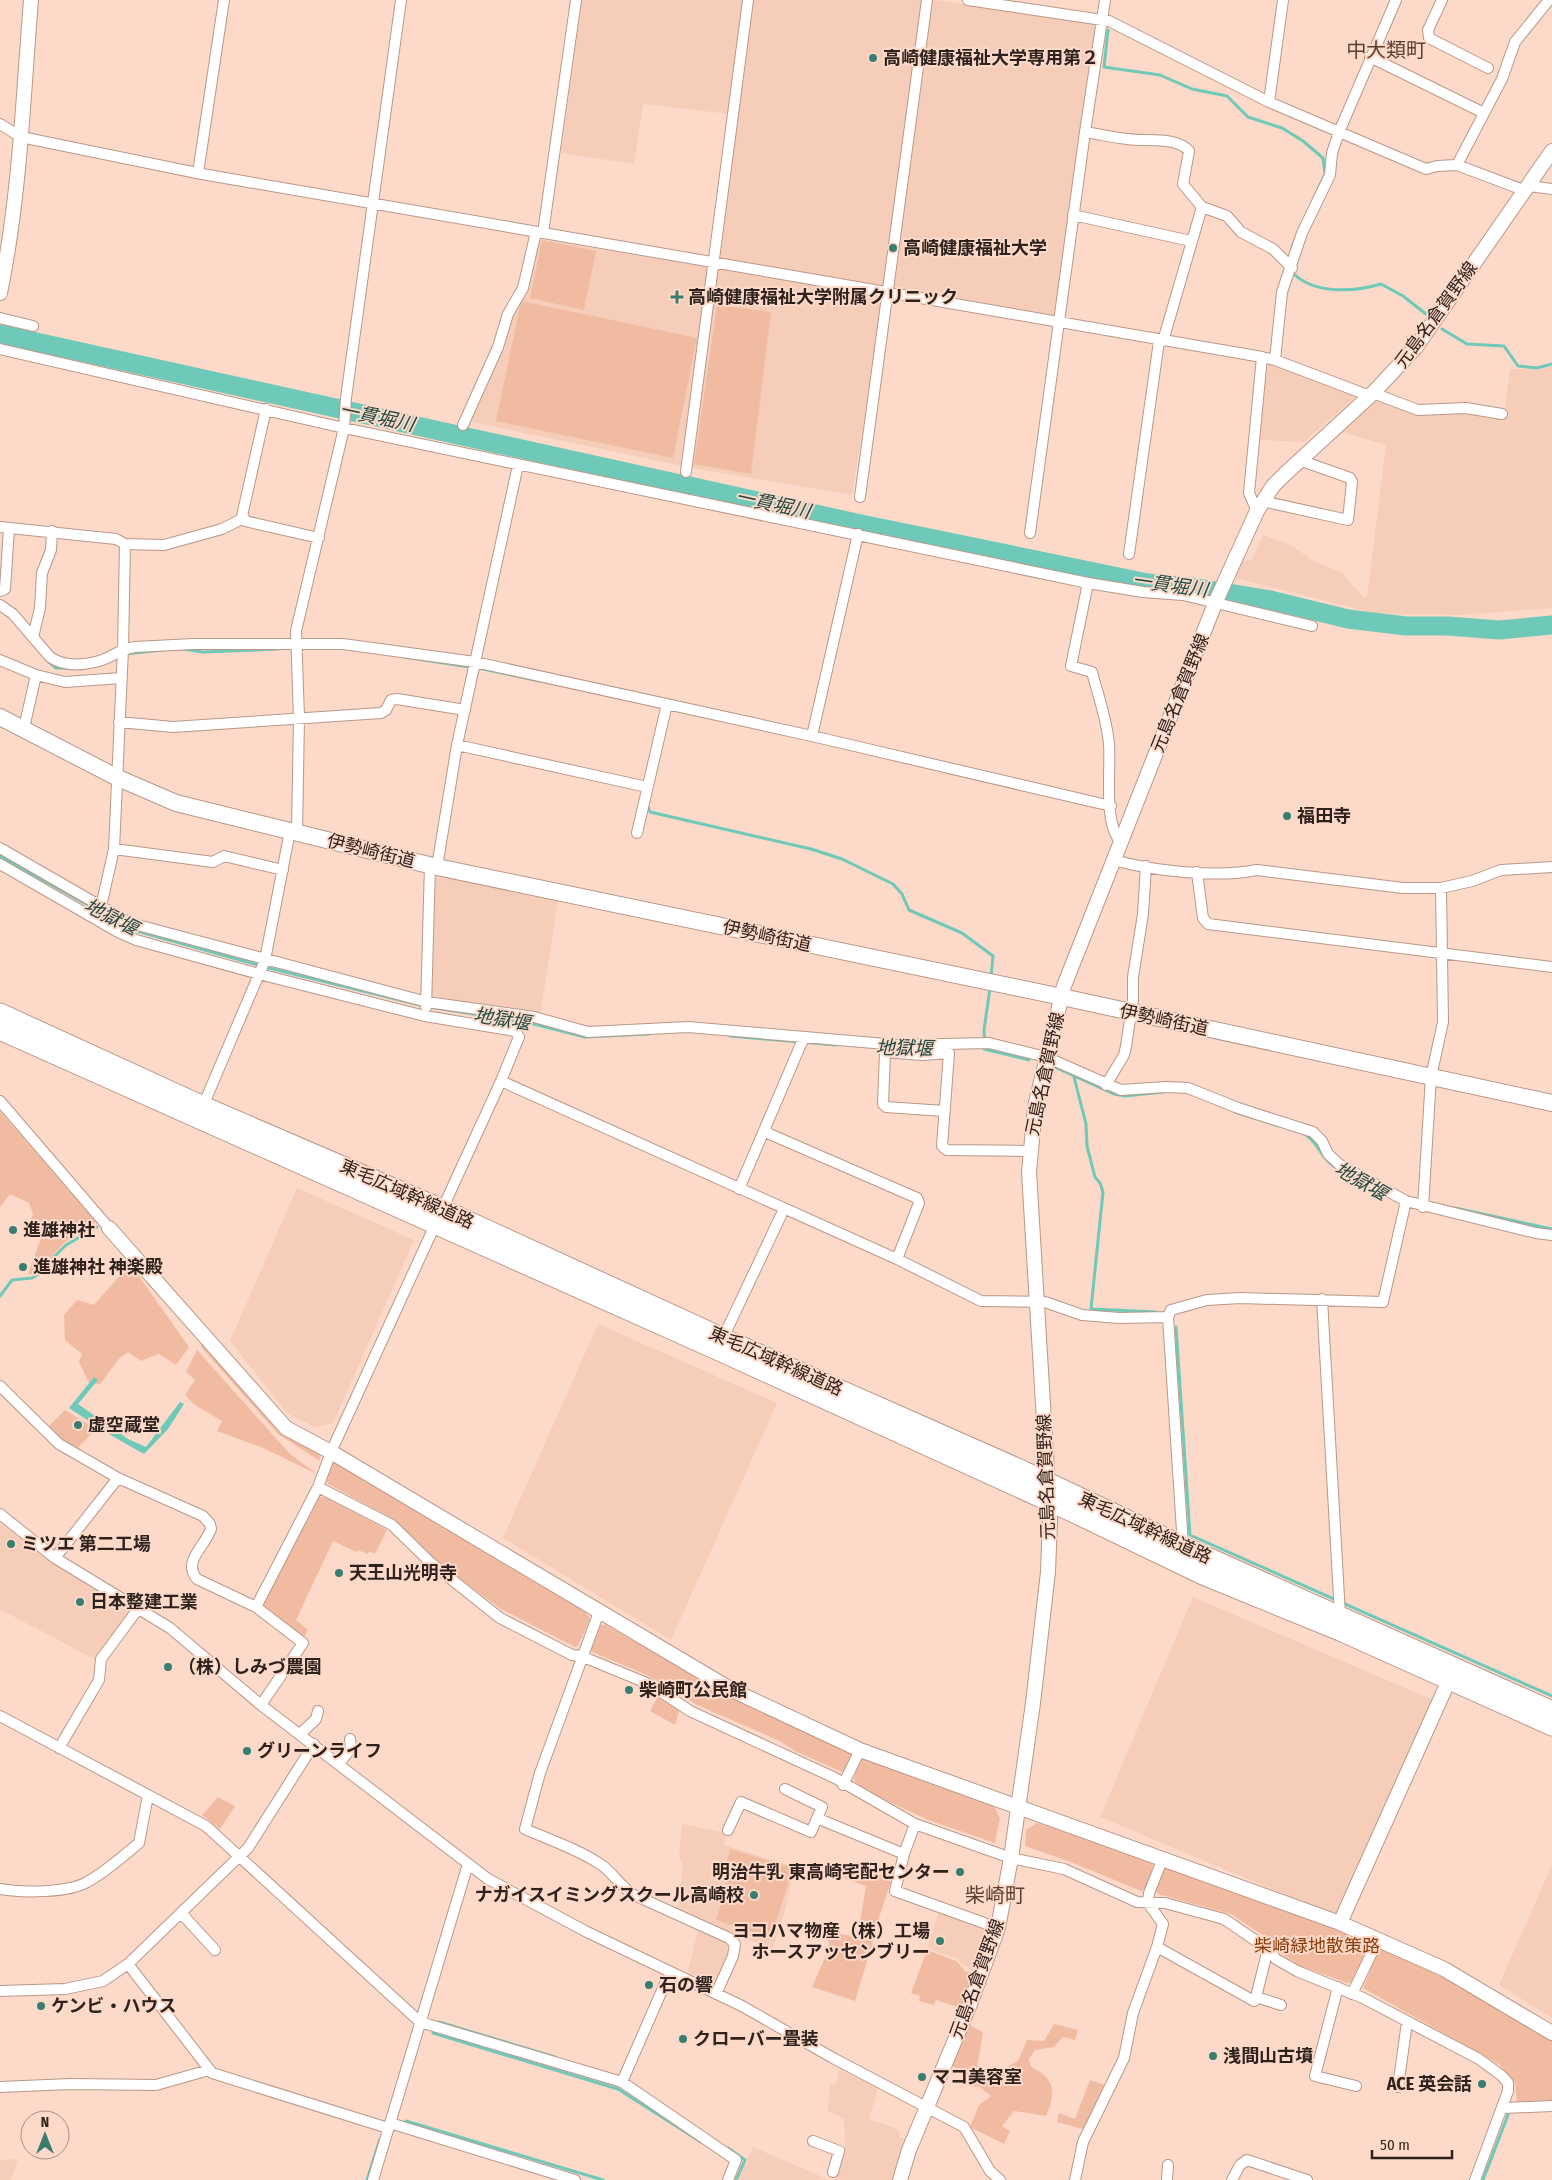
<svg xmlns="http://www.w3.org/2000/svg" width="1552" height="2180" viewBox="0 0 1552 2180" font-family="'Fira Sans Condensed','Noto Sans JP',sans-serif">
<rect width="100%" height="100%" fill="#fcd9c9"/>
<path fill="#f6cdb9" d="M582 0H934L1098 23 1055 317 885 288 852 495 692 468 468 421 539 239 719 269 738 115 643 104 634 164 561 153Z
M1268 361 1359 394 1304 442 1259 440Z
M1552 367V608L1460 615 1374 613 1232 577 1240 561 1252 560 1263 535 1291 545 1315 562 1341 572 1363 597 1367 598 1386 445 1341 432 1378 399 1446 411 1504 417 1510 369 1537 370Z
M442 876 558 900 540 1016 432 1000 435 879Z
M297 1188 414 1240 333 1423 315 1427 288 1414 230 1341Z
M598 1324 777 1403 671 1640 503 1538Z
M0 1523 46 1559 133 1613 96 1660 36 1628 40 1619 35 1628 0 1609Z
M1193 1597 1433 1700 1336 1916 1100 1817Z
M682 1824 726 1833 724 1845 795 1867 784 1914 773 1948 736 1936 728 1939 729 1951 715 1986 688 1972 698 1929 677 1912 683 1865 679 1857Z
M1552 1865V2018L1499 1985Z
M940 1909 985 1926 987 1934 976 1972 959 1962V1959L927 1948Z
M839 2069 878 2089 869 2119 900 2130 899 2137 907 2140 894 2180H835L845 2151 844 2118 828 2111 830 2085 837 2083Z
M753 2147 806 2170 829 2180H736L744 2165 747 2166 749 2162 747 2160Z
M18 2159 11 2180H0V2160Z"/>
<path fill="#f1bba2" d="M542 240 596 251 584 310 530 298Z
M521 301 697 338 673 458 496 421Z
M717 305 771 312 751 474 694 464Z
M0 1111 96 1222 65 1242 36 1274H28L41 1238 34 1232 30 1223 33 1214 29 1203 10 1194 0 1207Z
M129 1265 133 1268 189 1347 176 1365 159 1354 141 1361 128 1352 119 1359 100 1384 89 1383 79 1362 82 1354 65 1340 64 1315 77 1300 94 1305Z
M202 1340 284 1431 319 1454 320 1461 278 1434 201 1347Z
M197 1350 290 1454 317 1474 261 1447 217 1431 222 1421 195 1405 185 1395 195 1380 186 1372Z
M65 1410 96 1429 75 1451 45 1430Z
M332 1463H339L585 1611 590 1619 578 1646 575 1647 501 1609 440 1564 395 1520 328 1484 326 1480Z
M319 1497H325L387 1530 375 1554 369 1551 368 1554 358 1550 356 1552 333 1541 296 1620 308 1630 304 1637 264 1610 263 1606 289 1551Z
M600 1625H606L719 1690 849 1749 852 1754 846 1770 842 1772 795 1751 780 1741 697 1705 649 1676 590 1651Z
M658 1696 680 1708 675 1725 650 1711Z
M869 1757 994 1806 1000 1818 995 1843 928 1820 856 1786 854 1778 860 1760Z
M218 1797 235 1806 220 1829 202 1815Z
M1037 1823 1150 1860 1153 1865 1147 1888 1141 1891 1071 1862 1025 1846 1026 1830Z
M730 1849 793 1868 771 1938 716 1920 731 1870 725 1868Z
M849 1866 892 1878 875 1930 860 1923 866 1886 844 1878Z
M1170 1867 1333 1925 1366 1941 1368 1947 1352 1982 1348 1983 1300 1966 1274 1949 1267 1938 1231 1914 1158 1894 1156 1891 1163 1870Z
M831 1931C844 1936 855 1935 867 1940V1936L874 1938 855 2001 812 1987 829 1949 828 1937Z
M1386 1949 1495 2004 1552 2039V2100L1517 2102 1515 2084 1500 2065 1363 1988 1378 1951Z
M927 1950 956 1961 965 1971 976 1975 961 2008 936 2000 934 2005 919 2001 920 1996 911 1993Z
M965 2023 983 2032 976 2073C982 2082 987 2085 998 2083L1005 2068 1018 2061 1027 2040 1044 2041 1054 2024 1078 2030 1075 2040 1063 2037 1054 2047 1035 2050 1029 2059C1030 2071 1037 2068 1044 2075 1057 2087 1052 2102 1046 2116L1014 2111 1002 2126 1010 2131 1004 2144 970 2127 979 2105 991 2096 980 2087 965 2085 962 2072 947 2063Z
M1090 2080 1105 2085 1086 2130 1057 2122 1059 2113 1075 2119Z"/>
<path fill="#6fc9b8" d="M94 1377 98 1380 78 1404 128 1439 146 1447 180 1402 184 1404 168 1429 144 1454 107 1433 69 1408Z"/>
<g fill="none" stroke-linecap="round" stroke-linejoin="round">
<path stroke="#6fc9b8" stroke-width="3" d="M1108 30 1104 67 1160 75 1192 89 1227 96 1248 117 1282 128 1303 141 1323 158 1325 174 1292 247
M1295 275C1316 294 1354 292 1381 284L1403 296 1426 314
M1442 329 1467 344 1504 346 1518 366 1537 368 1552 364
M182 649 203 652 278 649
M125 654 163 650
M404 657 483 669 540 681
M48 661 56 668H71
M648 807 650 812 811 849 842 859 893 884 902 894 909 910 962 933 993 956 991 977
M0 856 133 930 269 968 420 1005
M429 1007 530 1023 585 1037 649 1034
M730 1036 836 1045
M984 1049 1029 1060
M985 1049 984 1030 990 988
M1050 1065 1114 1094 1125 1096 1163 1092
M1074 1077 1086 1124 1087 1146 1095 1177 1100 1183 1103 1192 1091 1309 1156 1312
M1235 1112 1279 1126
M1304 1134C1317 1140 1321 1159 1335 1167
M1455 1208 1552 1229
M0 1296 12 1280 32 1278 44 1271 52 1259 66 1245 97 1227
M1176 1327 1190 1535 1552 1696
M439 2022 555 2057
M433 2033 618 2089 701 2142
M406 2121 603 2180
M728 2148 745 2160 736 2180
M367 2180 380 2139
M1483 2180 1508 2115"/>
<path stroke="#6fc9b8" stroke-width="19" d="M0 334 861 524 1148 583 1190 587 1270 600 1348 619 1406 626H1448L1499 630 1552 625"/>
<g stroke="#b99889" stroke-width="12">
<path id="street" d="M968 0 1109 21 1269 102 1426 169 1437 166 1457 165 1526 191
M1442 0 1428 30 1429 38 1488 68
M1370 57 1484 113
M1269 102 1283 0
M0 124 21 137 202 174 1262 357 1275 360 1370 396
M1085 132C1099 134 1114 138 1128 139 1146 142 1176 136 1189 151L1183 184 1202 207 1227 216 1241 232 1273 249 1292 268
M1457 165 1502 79 1515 42 1549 0
M198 173 224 0
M1529 186 1552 189
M1073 215 1191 241
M543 233 576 0
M0 318 33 326
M1163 341 1202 207
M0 349 344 428 1088 583 1143 592 1183 595 1312 626
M1275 360 1282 292 1302 233 1330 175 1332 153 1339 132 1396 0
M1373 393 1418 410 1466 408 1502 414
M266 409 242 516 245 521 319 538
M463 425 498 347 508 314 523 288 536 232
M686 472 748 0
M860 497 927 0
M1262 501 1348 520 1352 482 1350 478 1299 460
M1257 511 1249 493 1262 357
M0 527 116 539 125 544 123 649 114 849 100 911
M1030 533 1085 132 1105 0
M125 544 164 545 222 529 244 518
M1129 554 1159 341
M1088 583 1071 666 1092 672C1098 695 1107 720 1109 744 1111 770 1103 824 1121 842
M0 591 5 589 9 528
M0 605 13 614 50 657C64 667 84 665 99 661 113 657 117 650 135 647L193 644H343L475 662 812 736 1111 806
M33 637 40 608 42 573 51 550 52 531
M0 660 36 675 65 682 121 678
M119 722 173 727 381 713 386 710 391 700 397 699 465 710
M24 728 36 675
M812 736 858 534
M457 745 647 787
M297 833 299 718 296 631 344 428 346 398 401 0
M637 833 667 704
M0 848 130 923 427 1002 534 1017 588 1032 688 1027 897 1045 989 1043 1046 1057 1121 1090 1166 1087 1188 1088 1238 1108 1313 1132 1322 1141 1328 1154 1340 1165 1406 1201 1536 1233 1552 1235
M114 849 213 862 224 856 283 870
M1114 860C1152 871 1218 878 1257 870L1403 888H1441L1472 881 1501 870 1552 867
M0 864 118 932 136 940 259 974 425 1016 515 1031 519 1037 501 1081 331 1452 318 1487 256 1607 303 1643 261 1705
M437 867 457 745 518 465
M1197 872 1203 918 1208 924 1552 967
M426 1007 430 865
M501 1081 897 1259 981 1301 1045 1302 1082 1315 1119 1318 1168 1317 1171 1310 1207 1300 1240 1298 1383 1302 1406 1201
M1106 1085 1124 1055 1126 1046 1133 1000V977L1143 914 1146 866
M0 1101 109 1228
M203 1106 265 960 290 831
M944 1111 886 1107 883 1104 885 1052 922 1055 949 1053 942 1146 947 1150 1030 1151
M765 1132 917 1198 919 1203 897 1259
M739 1189 804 1037
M1423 1207 1431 1077 1443 1022 1441 888
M1322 1299 1340 1615
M1168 1317 1183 1546
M723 1338 784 1209
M0 1386 59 1444 118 1478 203 1516 210 1524 211 1529C205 1547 182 1561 197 1579L256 1607
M318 1487 392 1525 431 1563 500 1618 572 1655 581 1656 649 1684 690 1711 835 1778 915 1824 1011 1858 1064 1869 1137 1902 1165 1903 1224 1919 1268 1949 1276 1959 1297 1971 1363 1998 1479 2059 1502 2076 1508 2083V2091L1475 2180
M0 1514 55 1558 170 1628 261 1705 488 1879 587 1932 742 2006 833 2058 964 2127 990 2171 1000 2180
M55 1558 118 1478
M599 1612 540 1773 525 1829C550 1840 578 1849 600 1864 614 1873 620 1887 634 1895L729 1938 735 1944 733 1956 716 1994
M0 1716 206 1826 420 2022 622 2082 736 2160 728 2180
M300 1734 316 1719 318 1711
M59 1748 99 1680 101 1659 138 1609
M339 1764 351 1748 350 1739
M843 1785 860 1750
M819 1819 904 1854 895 1891 998 1928
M728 1830 741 1802 811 1832 822 1807 785 1789
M904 1854 915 1824
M0 1889C22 1893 68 1893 87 1882 106 1872 123 1856 139 1843L148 1795
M181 1913 215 1950
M1157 1947 1254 2001
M1268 1949 1256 1997 1281 2005
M128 1964 212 2073 388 2128
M1338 1987 1315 2076 1356 2086
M0 1991 65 1989 103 1981 128 1964 248 1848 314 1744
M1352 1994 1378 1940
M622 2082 670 1972
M0 2087 71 2084 156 2085 209 2070
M1398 2087 1407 2022
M1503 2108 1552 2106
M390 2123 575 2180
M813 2141 839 2151 833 2172
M373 2180 468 1864
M1075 2180 1083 2142 1124 2058 1133 2013 1157 1947 1163 1924 1148 1903 1149 1893 1163 1858
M1167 2180 1168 2165
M1232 2180 1240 2165 1247 2160 1307 2180"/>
</g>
<g stroke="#b99889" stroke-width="16">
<path id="secondary" d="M0 293C20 196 23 98 31 0
M109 1228 286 1428 331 1452 732 1690 860 1750 1340 1923 1444 1969 1552 2033
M1340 1923 1449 1680
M900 2180 909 2150 970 2004 998 1928 1011 1858 1033 1703 1048 1572 1050 1520 1029 1172 1035 1107 1064 986 1216 601 1257 511 1273 486 1285 474 1373 393 1416 347 1552 151"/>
</g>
<g stroke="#b99889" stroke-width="18">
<path id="primary" d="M0 717 118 778 176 803 290 831 437 867 1062 997 1552 1103"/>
</g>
<g stroke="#b99889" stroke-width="21">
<path id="highway" d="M0 1013 203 1106 442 1209 723 1338 1024 1471 1183 1546 1552 1711
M0 1030 717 1350 1070 1511 1203 1575 1340 1631 1552 1726"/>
</g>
<use href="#street" stroke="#fff" stroke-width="10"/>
<use href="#secondary" stroke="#fff" stroke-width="14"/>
<use href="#primary" stroke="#fff" stroke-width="16"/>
<use href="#highway" stroke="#fff" stroke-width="19"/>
</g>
<g fill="#397d71" stroke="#fcd9c9" stroke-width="2">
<circle cx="873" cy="58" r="5"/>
<circle cx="893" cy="248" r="5"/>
<path d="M674.5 289.5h5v5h5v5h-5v5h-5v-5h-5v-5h5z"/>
<circle cx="1287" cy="816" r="5"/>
<circle cx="13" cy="1230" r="5"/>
<circle cx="23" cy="1267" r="5"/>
<circle cx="78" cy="1425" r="5"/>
<circle cx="11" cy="1544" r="5"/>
<circle cx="339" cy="1573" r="5"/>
<circle cx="80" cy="1602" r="5"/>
<circle cx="168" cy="1667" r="5"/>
<circle cx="629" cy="1690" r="5"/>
<circle cx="247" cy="1751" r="5"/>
<circle cx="960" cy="1872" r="5"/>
<circle cx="754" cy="1895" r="5"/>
<circle cx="940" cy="1941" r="5"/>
<circle cx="649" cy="1985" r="5"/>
<circle cx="41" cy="2006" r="5"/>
<circle cx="683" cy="2039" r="5"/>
<circle cx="1213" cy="2056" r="5"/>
<circle cx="922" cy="2077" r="5"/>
<circle cx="1482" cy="2084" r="5"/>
</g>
<g text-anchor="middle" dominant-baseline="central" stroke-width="4" stroke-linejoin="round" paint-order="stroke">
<g font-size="18" font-weight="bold" fill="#2e221c" stroke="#fcd9c9" text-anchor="start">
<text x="883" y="58">高崎健康福祉大学専用第２</text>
<text x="903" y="248">高崎健康福祉大学</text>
<text x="688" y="297">高崎健康福祉大学附属クリニック</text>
<text x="1297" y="816">福田寺</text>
<text x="23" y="1230">進雄神社</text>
<text x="33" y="1267">進雄神社 神楽殿</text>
<text x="88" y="1425">虚空蔵堂</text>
<text x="21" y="1544">ミツエ 第二工場</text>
<text x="349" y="1573">天王山光明寺</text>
<text x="90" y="1602">日本整建工業</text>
<text x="178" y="1667">（株）しみづ農園</text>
<text x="639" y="1690">柴崎町公民館</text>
<text x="257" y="1751">グリーンライフ</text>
<text x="950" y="1872" text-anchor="end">明治牛乳 東高崎宅配センター</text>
<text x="744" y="1895" text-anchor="end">ナガイスイミングスクール高崎校</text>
<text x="930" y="1931" text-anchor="end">ヨコハマ物産（株）工場<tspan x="930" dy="21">ホースアッセンブリー</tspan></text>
<text x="659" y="1985">石の響</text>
<text x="51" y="2006">ケンビ・ハウス</text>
<text x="693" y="2039">クローバー畳装</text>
<text x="1223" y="2056">浅間山古墳</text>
<text x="932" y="2077">マコ美容室</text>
<text x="1472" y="2084" text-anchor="end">ACE 英会話</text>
</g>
<g font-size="18" fill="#2e221c" stroke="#fcd9c9">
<text transform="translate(1436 315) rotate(-54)">元島名倉賀野線</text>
<text transform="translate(1180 693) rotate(-68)">元島名倉賀野線</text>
<text transform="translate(371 851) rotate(14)">伊勢崎街道</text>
<text transform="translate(767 936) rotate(12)">伊勢崎街道</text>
<text transform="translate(1164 1020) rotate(12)">伊勢崎街道</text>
<text transform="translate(1045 1074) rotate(-78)">元島名倉賀野線</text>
<text transform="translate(407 1194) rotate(24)">東毛広域幹線道路</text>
<text transform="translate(776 1361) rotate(24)">東毛広域幹線道路</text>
<text transform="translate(1046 1477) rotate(-92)">元島名倉賀野線</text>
<text transform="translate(1145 1528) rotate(25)">東毛広域幹線道路</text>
<text transform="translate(977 1979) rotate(-70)">元島名倉賀野線</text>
</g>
<g font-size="18" fill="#8a3c0a" stroke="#fcd9c9">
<text x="1317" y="1946">柴崎緑地散策路</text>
</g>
<g font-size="19" font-style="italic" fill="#214a43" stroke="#fcd9c9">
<text transform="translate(377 417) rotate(12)">一貫堀川</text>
<text transform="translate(773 504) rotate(12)">一貫堀川</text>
<text transform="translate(1170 585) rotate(8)">一貫堀川</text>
<text transform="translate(111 917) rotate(27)">地獄堰</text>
<text transform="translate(502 1019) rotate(9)">地獄堰</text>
<text transform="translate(904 1048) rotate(1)">地獄堰</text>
<text transform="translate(1361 1181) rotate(30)">地獄堰</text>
</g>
<g font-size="20" fill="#5b3f32" stroke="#fcd9c9">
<text x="1386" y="50">中大類町</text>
<text x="995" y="1895">柴崎町</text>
</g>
</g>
<g transform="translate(45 2135)"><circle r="24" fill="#fcd9c9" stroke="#aa9084"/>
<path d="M0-4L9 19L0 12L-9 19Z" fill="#397d71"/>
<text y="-8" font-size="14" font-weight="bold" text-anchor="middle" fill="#2e221c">N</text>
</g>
<path d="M1372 2150v8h80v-8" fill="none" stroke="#2e221c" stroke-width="2.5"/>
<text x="1380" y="2150" font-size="15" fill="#2e221c" stroke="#fcd9c9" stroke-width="4" paint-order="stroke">50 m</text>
</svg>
